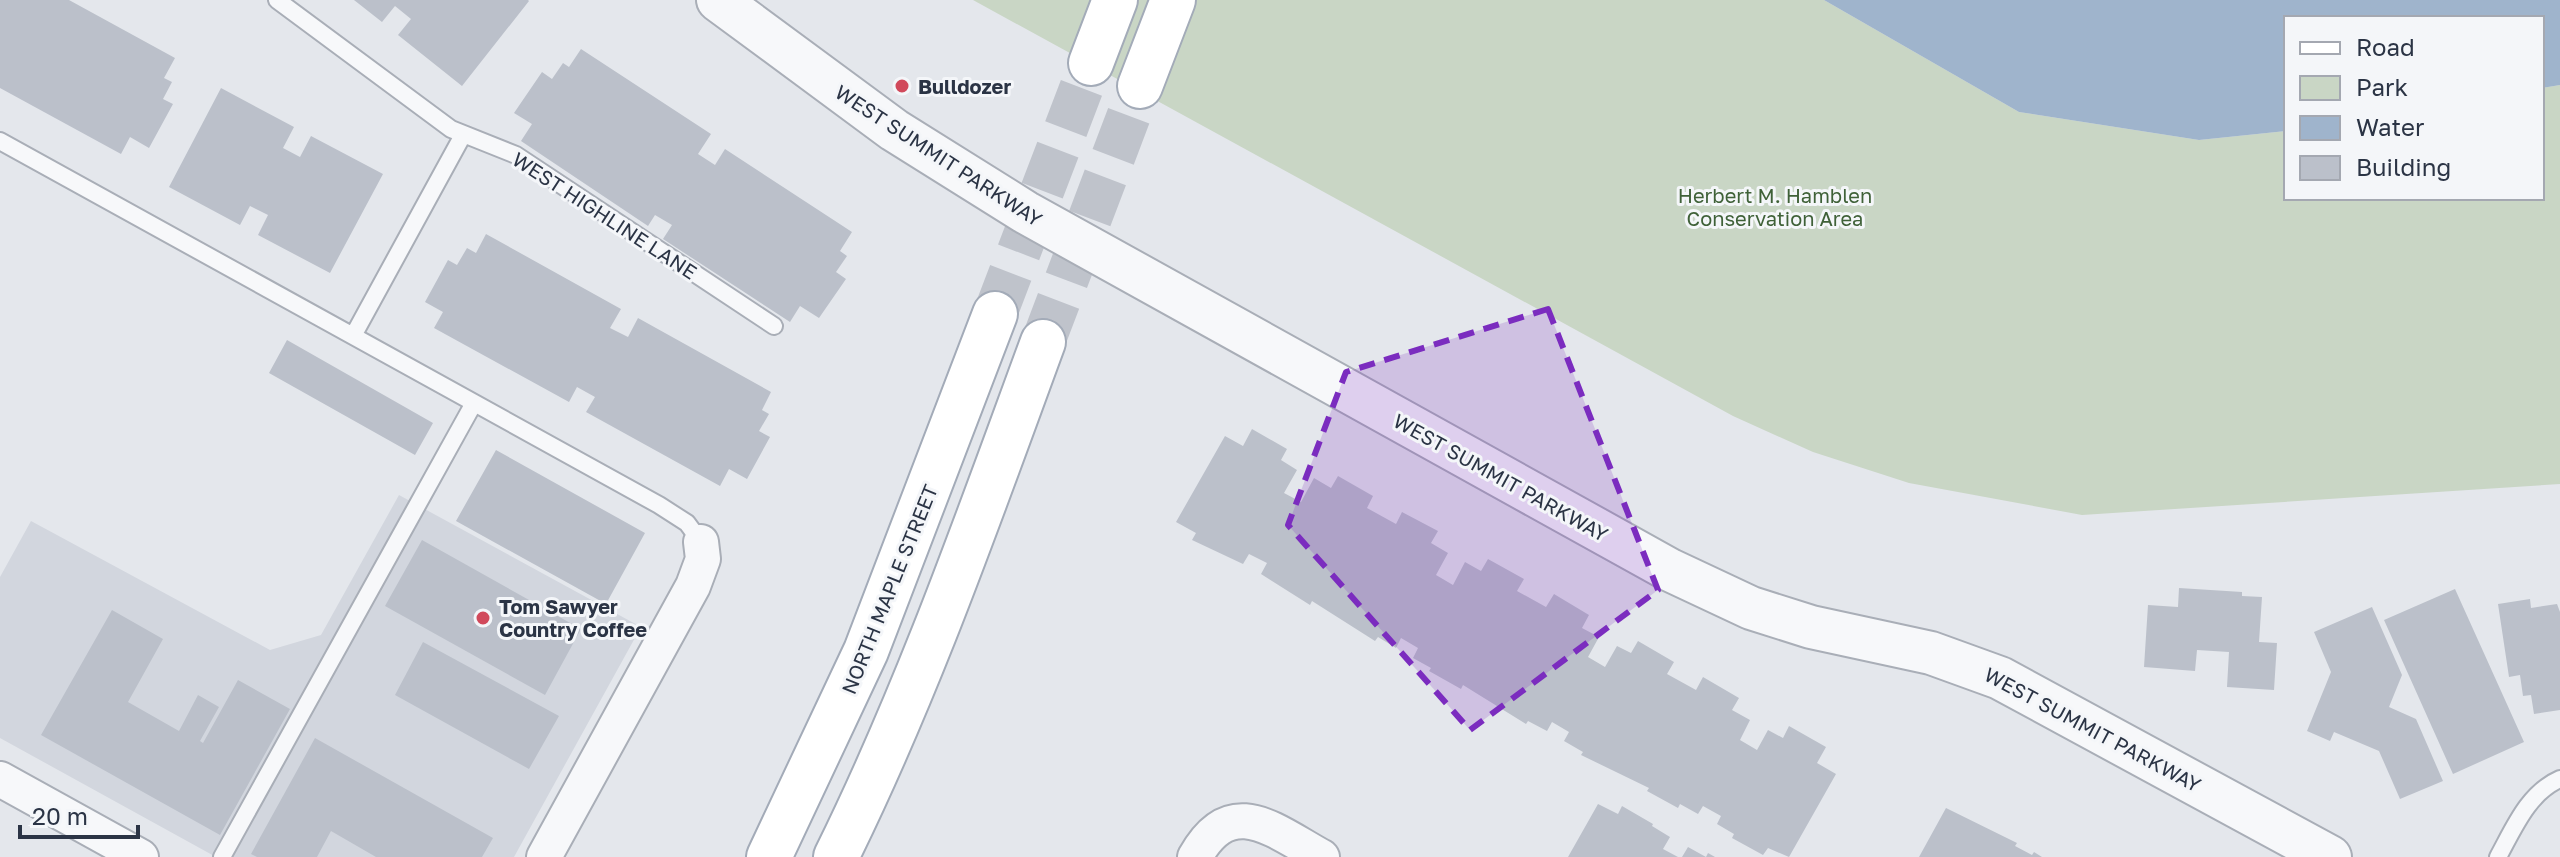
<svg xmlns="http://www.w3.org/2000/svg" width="2560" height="857" viewBox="0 0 2560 857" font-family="'Golos Text',sans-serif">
<rect width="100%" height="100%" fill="#e4e7ec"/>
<path fill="#d2d6de" d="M399 495 641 627 514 857H216L0 738V577L31 521 270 650 321 635Z"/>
<path fill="#c9d6c5" d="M973 0H1824L2019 112 2199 140 2286 131V198H2542V88L2560 85V484L2082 515 1909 483 1813 452 1733 416Z"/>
<path fill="#9fb4cc" d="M1824 0H2560V85L2542 88V18H2286V131L2199 140 2019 112Z"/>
<path fill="#bbc0ca" d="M0 0H69L175 58 164 78 172 82 163 99 173 104 149 148 130 137 121 154 0 88Z
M354 0H528L529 1 462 86 398 35 411 19 395 6 382 22Z
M581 49 711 134 698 154 715 165 725 149 852 232 840 251 847 256 836 272 846 279 819 318 800 306 790 322 663 239 672 225 655 215 648 226 521 141 532 124 514 113 542 72 552 79 563 63 569 67Z
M221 88 294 127 283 148 300 157 311 136 383 174 330 273 258 235 268 215 250 206 240 225 169 187Z
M486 234 621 309 610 328 628 337 638 318 771 392 762 410 769 414 759 431 770 437 747 479 729 469 720 486 586 412 595 397 577 387 569 402 434 328 443 312 425 302 448 260 457 265 467 248 476 253Z
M287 340 433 423 415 455 269 373Z
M1252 429 1287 449 1281 460 1297 470 1284 493 1301 502 1314 478 1331 488 1338 476 1373 496 1367 508 1396 524 1402 512 1438 531 1431 543 1448 553 1436 575 1453 585 1465 562 1481 571 1488 559 1524 579 1517 591 1546 607 1554 594 1589 615 1582 628 1599 637 1588 657 1605 667 1617 646 1631 653 1638 641 1674 662 1667 674 1696 690 1703 677 1739 698 1732 710 1750 720 1740 740 1757 750 1768 730 1783 738 1789 726 1826 747 1817 763 1836 774 1789 857 1768 848 1763 855 1732 838 1734 834 1717 824 1721 816 1703 806 1698 814 1680 804 1678 808 1647 791 1649 788 1581 755 1583 752 1564 741 1569 732 1552 722 1547 731 1528 721 1526 724 1463 685 1461 689 1429 671 1431 668 1413 658 1418 648 1401 638 1396 648 1378 637 1375 641 1312 601 1310 605 1261 574 1267 563 1249 554 1243 564 1192 540 1196 533 1176 522 1225 436 1243 446Z
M496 450 645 533 606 604 456 521Z
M422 540 581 629 545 695 385 606Z
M2179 588 2242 592V596L2262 597 2259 642 2277 643 2274 690 2227 687 2229 652 2197 650 2195 671 2144 667 2148 605 2178 607Z
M2455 589 2524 742 2453 774 2384 620Z
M2530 599 2531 608 2557 604 2560 612V710L2534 714 2531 695 2523 696 2520 675 2509 677 2498 604Z
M2372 607 2402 675 2389 707 2416 719 2443 781 2400 799 2379 751 2334 732 2330 741 2307 731 2331 672 2314 632Z
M112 610 163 639 128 702 179 731 198 695 219 707 200 741 203 743 238 680 290 709 220 835 41 735Z
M423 642 559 716 529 769 395 695Z
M315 738 493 838 482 857H376L331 831 317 857H257L251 854Z
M1598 804 1618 814 1622 806 1653 824 1652 826 1670 837 1663 849 1678 857H1568Z
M1946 808 2017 843 2015 846 2032 855 2034 852 2042 857H1919Z
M1688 847 1706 857 1708 853 1715 857H1682Z"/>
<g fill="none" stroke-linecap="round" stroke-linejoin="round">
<path stroke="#bfc3cb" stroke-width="44" stroke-dasharray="44 22" stroke-linecap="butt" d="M995 314 1091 63
M1043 342 1140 86"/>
<g stroke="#a9aeb7" stroke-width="20">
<path id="service" d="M277 0 451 129 516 155 774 326
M0 141 659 505 687 523 701 542
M353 336 463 135
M222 857 474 403
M2498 857C2514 828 2528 793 2560 779"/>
</g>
<g stroke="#a9aeb7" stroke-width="38">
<path id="minor" d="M0 779 141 857
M544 857 693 586 703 559 701 542
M1195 857C1231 792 1273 830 1322 857"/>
</g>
<g stroke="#a9aeb7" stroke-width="46">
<path id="tertiary" d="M718 0 894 130 1025 212 1670 570 1751 608 1811 627 1931 653 2000 678 2330 857"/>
</g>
<g stroke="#a3abb8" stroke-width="48">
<path id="primary" d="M1091 63 1115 0
M1140 86 1173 0
M769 857 866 651 995 314
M836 857C918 691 979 516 1043 342"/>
</g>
<use href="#service" stroke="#f7f8fa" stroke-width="16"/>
<use href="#minor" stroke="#f7f8fa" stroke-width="34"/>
<use href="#tertiary" stroke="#f7f8fa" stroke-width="42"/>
<use href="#primary" stroke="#fff" stroke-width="44"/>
</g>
<path fill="#7b2cbf" fill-opacity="0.2" stroke="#7b2cbf" stroke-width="6" stroke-dasharray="16 10" stroke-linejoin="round" d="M1548 309 1658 590 1470 730 1288 525 1346 372Z"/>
<g fill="#d1495b" stroke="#f4f6f9" stroke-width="3">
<circle cx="902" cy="86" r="8"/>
<circle cx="483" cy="618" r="8"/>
</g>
<g text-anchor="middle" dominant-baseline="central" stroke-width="6" stroke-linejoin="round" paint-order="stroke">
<g font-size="20" font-weight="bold" fill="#2b3445" stroke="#f4f6f9" text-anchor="start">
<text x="918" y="86">Bulldozer</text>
<text x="499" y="606">Tom Sawyer<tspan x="499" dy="23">Country Coffee</tspan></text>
</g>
<g font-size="20" fill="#2b3445" stroke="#f4f6f9">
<text transform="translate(939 155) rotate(33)">WEST SUMMIT PARKWAY</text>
<text transform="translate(605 215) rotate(33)">WEST HIGHLINE LANE</text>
<text transform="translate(1501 477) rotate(29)">WEST SUMMIT PARKWAY</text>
<text transform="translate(889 589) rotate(-68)">NORTH MAPLE STREET</text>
<text transform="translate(2093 729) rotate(28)">WEST SUMMIT PARKWAY</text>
</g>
<g font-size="20" fill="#3f6138" stroke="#f4f6f9">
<text x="1775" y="195">Herbert M. Hamblen<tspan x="1775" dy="23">Conservation Area</tspan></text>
</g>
</g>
<rect x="2284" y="16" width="260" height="184" fill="#f4f6f9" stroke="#a4a8b1" stroke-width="2"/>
<rect x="2300" y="42" width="40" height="12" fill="#ffffff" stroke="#a4a8b1" stroke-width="2"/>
<text x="2356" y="56" font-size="24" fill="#2b3445">Road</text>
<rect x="2300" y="76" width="40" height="24" fill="#c9d6c5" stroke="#a4a8b1" stroke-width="2"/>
<text x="2356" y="96" font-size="24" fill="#2b3445">Park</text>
<rect x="2300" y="116" width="40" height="24" fill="#9fb4cc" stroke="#a4a8b1" stroke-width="2"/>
<text x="2356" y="136" font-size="24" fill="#2b3445">Water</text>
<rect x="2300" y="156" width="40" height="24" fill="#bbc0ca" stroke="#a4a8b1" stroke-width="2"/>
<text x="2356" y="176" font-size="24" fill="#2b3445">Building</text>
<path d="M20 825v12h118v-12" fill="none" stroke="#2b3445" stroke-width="4"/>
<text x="32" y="825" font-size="24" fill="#2b3445" stroke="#f4f6f9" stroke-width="6" paint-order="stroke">20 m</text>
</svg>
